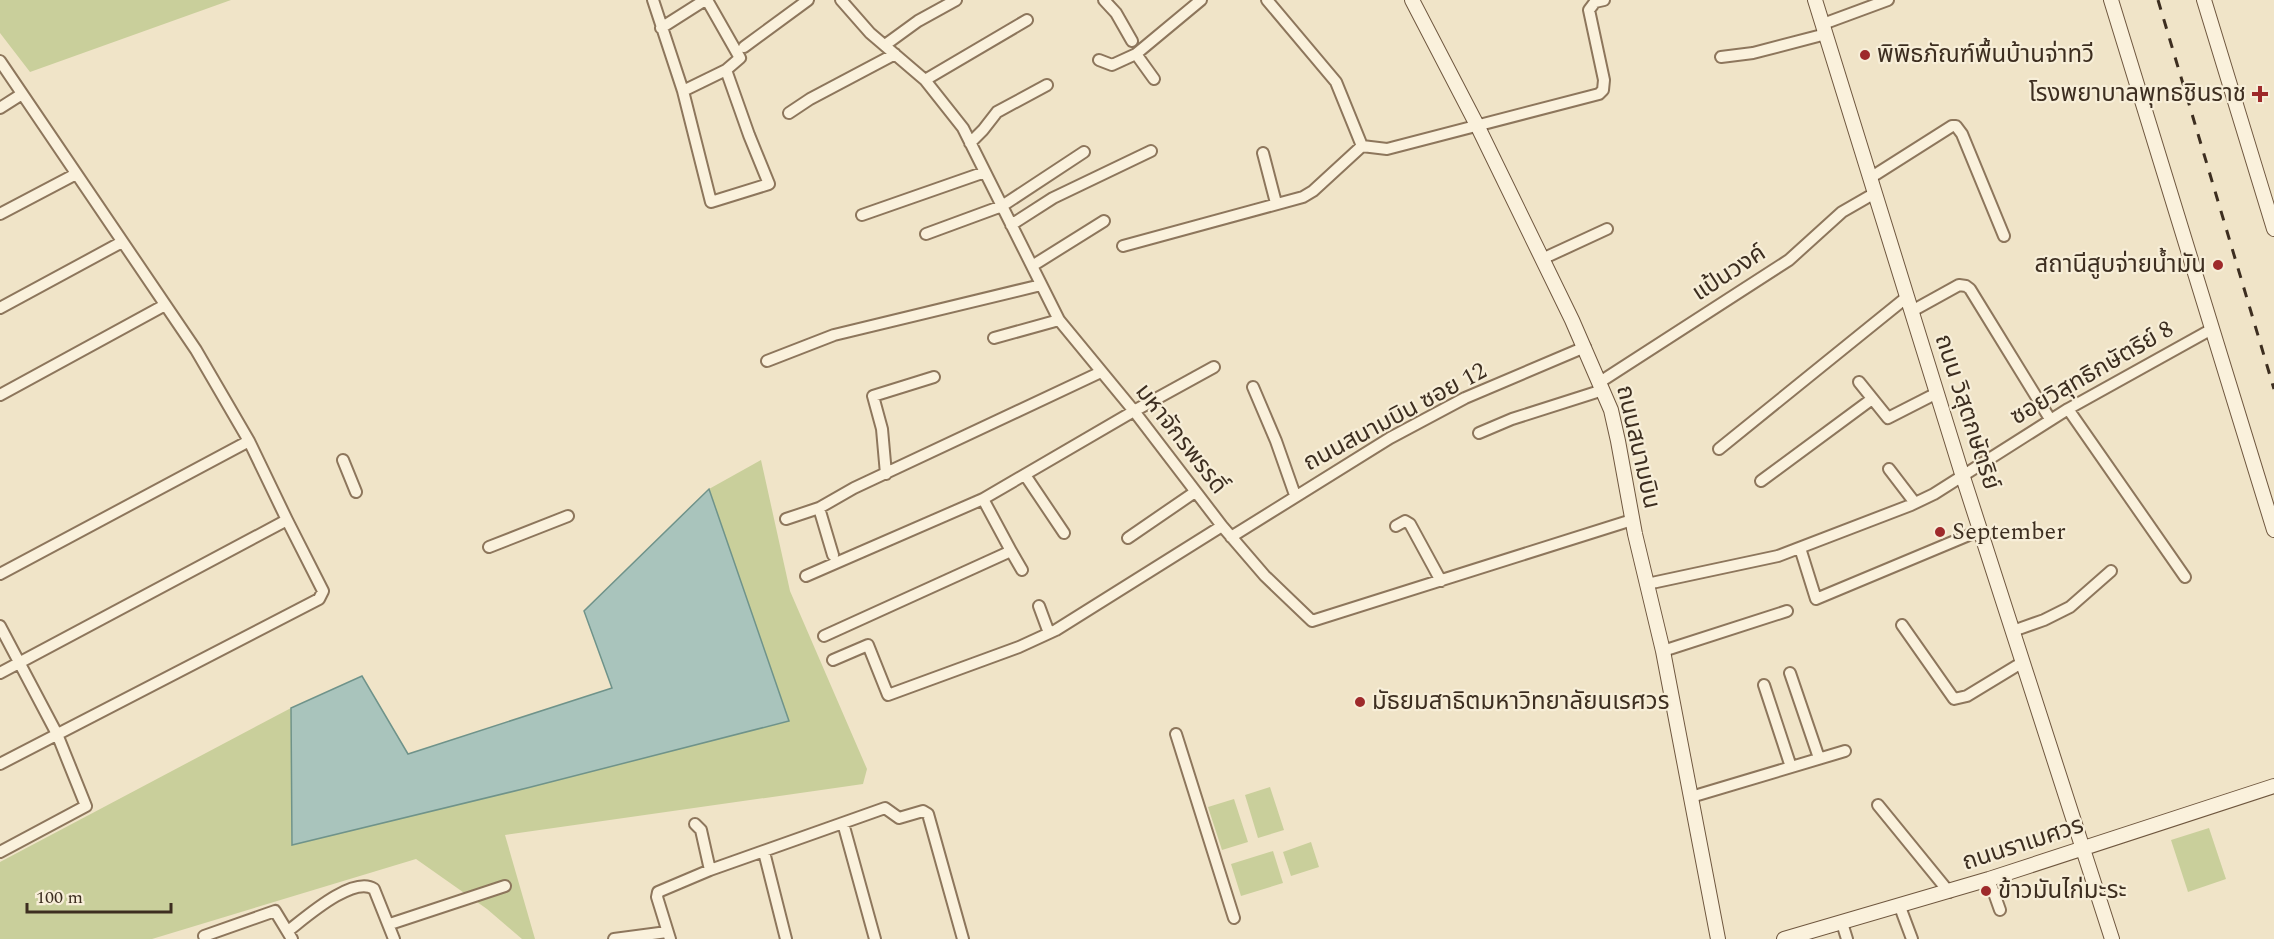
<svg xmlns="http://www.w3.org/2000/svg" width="2274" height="939" viewBox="0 0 2274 939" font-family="Spectral,'Noto Sans Thai',serif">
<rect width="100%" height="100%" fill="#f0e4c8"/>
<path fill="#c9cf9b" d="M0 0H231L30 72 0 33Z
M761 460 790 591 867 769 863 784 505 835 535 939H522L487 909 416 859 152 939H0V862L291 708 292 845 789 721 709 489Z
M1270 787 1284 830 1258 838 1245 795Z
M1234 799 1248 842 1222 850 1208 807Z
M2209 828 2226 879 2188 892 2171 840Z
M1311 842 1319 867 1291 876 1283 852Z
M1273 851 1283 883 1241 896 1231 864Z"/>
<path fill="#a9c4bc" stroke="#6f938a" stroke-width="1.5" d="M709 489 789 721 527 788 292 845 291 708 362 676 408 754 612 688 584 611Z"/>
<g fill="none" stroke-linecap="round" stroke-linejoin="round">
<g stroke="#8d765c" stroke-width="14">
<path id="street" d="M653 0 683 91 711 202 769 184 749 135 726 70
M841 0 870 33 925 80 963 128 1059 320 1134 411 1222 526 1265 576 1312 621 1632 520
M1104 0 1116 13 1132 41
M1267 0 1336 82 1362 146 1387 149 1599 94 1603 90 1604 80 1589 10 1595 2 1604 0
M1823 24 1888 0
M661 28 705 0
M885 45 918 21 956 0
M744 47 808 0
M1136 54 1154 79
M1721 57 1753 53 1826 34
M1099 60 1112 65 1136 54 1201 0
M0 61 196 350 249 441 287 520 323 591 319 599 0 764
M925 80 1027 20
M683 91 726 70 740 58 707 0
M0 108 22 94
M789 113 810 99 895 54
M970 143 983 130 997 112 1047 85
M1263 153 1276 203
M1870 178 1952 126H1956L1962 134 2004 236
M0 214 76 174
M862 215 985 172
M1011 225 1053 198 1151 151
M926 234 1002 206 1084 152
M1123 246 1303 197 1313 191 1362 146
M1542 259 1607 229
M1032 266 1104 221
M0 308 122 242
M1912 311 1959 285 1966 286 1970 289 2050 419
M994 338 1059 320
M767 361 834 335 1041 285
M1600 382 1789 260 1842 212 1875 193
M1859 382 1888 418 1937 393
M1253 387 1276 441 1295 495
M0 395 165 305
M2068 409 2185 577
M1479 433 1512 419 1603 390
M1719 449 1907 297
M343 460 356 492
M1889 469 1915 503
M886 474 882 429 873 396 934 377
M1025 475 1064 533
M1761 481 1872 399
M819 508 833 555
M786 519 819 508 854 488 1101 372
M1396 526 1405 521 1410 524 1441 581
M1231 537 1390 438 1465 398 1585 347
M1128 538 1195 492
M489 547 568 516
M1800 548 1816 599 1981 530
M1011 551 1022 570
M0 574 249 441
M806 576 983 499 1134 411 1214 367
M1647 584 1778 556 1911 505 1934 494 2068 409 2212 329
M1039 606 1049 633
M1902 625 1954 699 1967 696 2023 662
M0 626 57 734 86 806 0 852
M2013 631 2044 620 2070 607 2111 571
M824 636 1011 551 983 499
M1663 651 1787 611
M833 660 868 645 888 695 1019 647 1056 630 1222 526
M0 673 287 520
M1790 673 1819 758
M1764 685 1791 767
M1176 734 1234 918
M1691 797 1845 751
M1878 805 1949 892
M843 823 875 939
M695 824 701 830 710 870
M764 852 786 939
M1989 879 2000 910
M1900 907 1912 939
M1842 923 1847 939
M390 924 505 886
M288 931C305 918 353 875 374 889L394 939
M204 936 275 911 292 939
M614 939 667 932
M670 939 657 897 658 892 710 870 885 808 899 818 923 811 928 814 963 939"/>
</g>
<g stroke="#6f573f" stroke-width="16">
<path id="secondary" d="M1412 0 1478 127 1572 320 1611 410 1618 441 1635 534 1663 651 1718 939
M1815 0 1962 474 2112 939
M2111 0 2274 530
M2204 0 2274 229
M1784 939 1989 879 2274 786"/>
</g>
<use href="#street" stroke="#faf1dc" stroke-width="10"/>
<use href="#secondary" stroke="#faf1dc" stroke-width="14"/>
<path stroke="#3d2e20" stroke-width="3" stroke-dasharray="10 10" stroke-linecap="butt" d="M2158 0 2274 389"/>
</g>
<g fill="#9e2a2b" stroke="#f7eed8" stroke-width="2">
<circle cx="1865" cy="55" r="6"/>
<path d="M2257 85h6v6h6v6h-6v6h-6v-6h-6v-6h6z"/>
<circle cx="2218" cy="265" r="6"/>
<circle cx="1940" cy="532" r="6"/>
<circle cx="1360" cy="702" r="6"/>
<circle cx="1986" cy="891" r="6"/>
</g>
<g text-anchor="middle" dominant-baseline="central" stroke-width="4.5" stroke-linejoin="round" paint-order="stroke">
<g font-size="24" fill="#3d2e20" stroke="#f7eed8" text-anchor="start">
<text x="1877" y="55">พิพิธภัณฑ์พื้นบ้านจ่าทวี</text>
<text x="2246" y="94" text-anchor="end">โรงพยาบาลพุทธชินราช</text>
<text x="2206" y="265" text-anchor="end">สถานีสูบจ่ายน้ำมัน</text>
<text x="1952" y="532">September</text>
<text x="1372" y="702">มัธยมสาธิตมหาวิทยาลัยนเรศวร</text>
<text x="1998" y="891">ข้าวมันไก่มะระ</text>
</g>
<g font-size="24" fill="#3d2e20" stroke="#f7eed8">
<text transform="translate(1729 273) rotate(-33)">แป้นวงค์</text>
<text transform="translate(2092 373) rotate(-30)">ซอยวิสุทธิกษัตริย์ 8</text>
<text transform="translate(1967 412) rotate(72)">ถนน วิสุตกษัตริย์</text>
<text transform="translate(1395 417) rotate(-28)">ถนนสนามบิน ซอย 12</text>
<text transform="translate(1181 439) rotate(52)">มหาจักรพรรดิ์</text>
<text transform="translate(1638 447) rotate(77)">ถนนสนามบิน</text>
<text transform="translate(2023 844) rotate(-18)">ถนนราเมศวร</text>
</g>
</g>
<path d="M27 903v9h144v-9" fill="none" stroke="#3d2e20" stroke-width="3"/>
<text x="36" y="903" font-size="18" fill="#3d2e20" stroke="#f7eed8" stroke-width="4.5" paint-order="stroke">100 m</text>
</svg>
